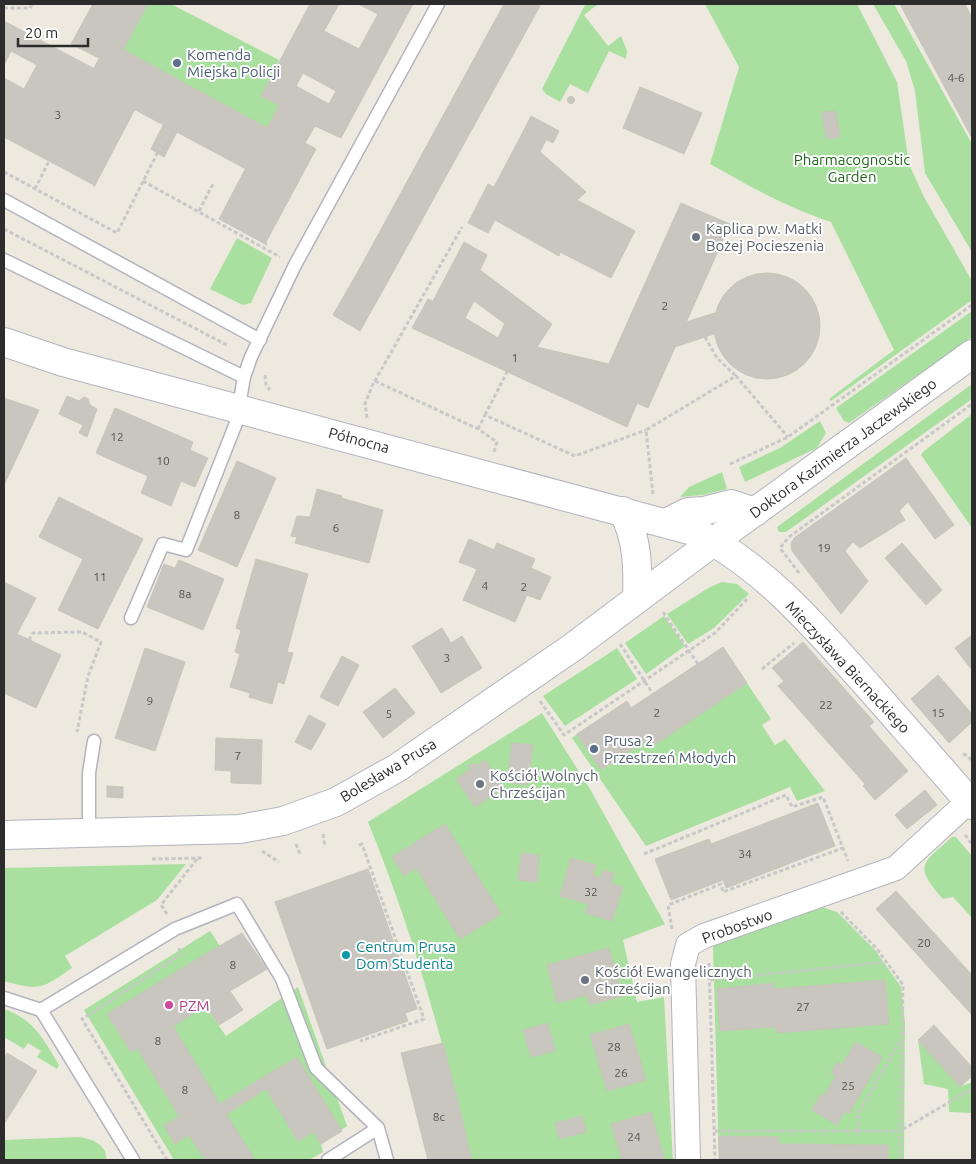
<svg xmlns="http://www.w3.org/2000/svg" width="976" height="1164" viewBox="0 0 976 1164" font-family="Ubuntu,sans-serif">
<rect width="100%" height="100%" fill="#ede9df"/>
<path fill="#a9e09f" d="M148 4H171L279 60 261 96 279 105 267 128 123 50Z
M583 4 597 5 584 15 608 46 621 36 627 51 626 59 609 51 588 93 570 84 560 102 546 94 542 89 585 5Z
M705 4H857L897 82 909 164 924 197 972 281V300L831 401 829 399 894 350 831 222C784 206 753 188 710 164L739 67Z
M873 4H894L972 144V252L925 173 915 91 906 61Z
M237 238 272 258 251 303 243 305 210 289Z
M972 311V337L849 423 844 421 836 408Z
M972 384V399L786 532H779L777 527Z
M972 414V528L921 455 924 451Z
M820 421 826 433 817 448 745 482 739 467 780 448Z
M722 472 727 489 703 495 680 497 689 487Z
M722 582 737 584 749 594 714 628 688 644 667 614 710 587Z
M664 616 685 646 646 674 625 643Z
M617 648 637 679 565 726 543 696Z
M747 683 771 719 762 725 775 745 785 739 825 791 797 801 790 787 646 846 572 738 577 734 602 770 648 739 653 745Z
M542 713 590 789 665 924 623 940 637 1002 664 997 673 1160H472C444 1046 413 931 368 822Z
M952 837H956L972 856V918L953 897 943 899C913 865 922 864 952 837Z
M186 864 157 900 65 956 72 968C42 989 39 991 4 981V868Z
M822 907 837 912 875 950 901 987 905 1022 904 1160H719L713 947 717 942Z
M210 931 220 946 222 996 206 1007 226 1036 298 987 347 1126 321 1144 323 1152 309 1160H174L84 1010Z
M4 1009C35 1020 43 1039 59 1065L57 1069 37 1057 41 1051 28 1043 24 1049 4 1037Z
M918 1040 960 1087 972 1082V1113L949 1112 948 1089 924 1084Z
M79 1137C91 1139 108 1144 106 1160H4V1140Z"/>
<path fill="#c8c6be" stroke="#c8c5b9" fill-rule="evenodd" d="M93 4H148L123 50 109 42 99 58 71 44Z
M310 4H339L324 31 359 49 378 14 358 4H413L341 138 315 126 305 143 316 149 266 242 267 245 219 219 279 105 261 96ZM303 73 336 91 329 104 296 86Z
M504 4H536L540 6 387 283 360 268Z
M900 4H965L972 18V138Z
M4 21 93 68 85 83 135 109 94 187V185L4 137V78L24 89 37 65 11 51 4 65Z
M109 42 267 128 246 169 85 83Z
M640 87 702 113 684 154 623 128Z
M567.5 100a3.5 3.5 0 1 1 7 0a3.5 3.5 0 1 1-7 0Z
M836 111 840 137 826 139 822 112Z
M531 116 559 131 553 143 525 128Z
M163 125 177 132 164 157 151 149Z
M525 128 546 140 540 152 586 192 577 200 635 231 611 278 560 252 559 256 495 220 488 233 468 223 488 184 494 187Z
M681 203 730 224 648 408 599 386Z
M464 242 487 255 480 270 552 324 537 347 474 301 465 318 433 301Z
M360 268 387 283 360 331 333 315Z
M714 326a53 53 0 1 1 106 0a53 53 0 1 1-106 0Z
M428 299 465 318 498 338 505 323 537 347 609 364 599 386 637 403 627 427 412 328Z
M715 313 714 334 675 347 686 322Z
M67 396 79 401 84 397 88 399 90 405 97 409 87 437 79 433 83 425 59 414Z
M4 398 39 410 4 485Z
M115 408 138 418 118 463 96 453Z
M138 418 193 442 190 450 208 458 195 487 181 481 171 506 141 493 148 476 118 463Z
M906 458 954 525 935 539 908 502 899 511 905 520 860 548 853 542 845 551 868 581 841 614 792 551 791 543 794 538Z
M237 461 276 478 237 567 198 550Z
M317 489 342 496 341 498 383 510 369 563 295 543 297 537 291 536 297 516 310 517Z
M59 497 143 539 98 629 58 610 83 559 39 537Z
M469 539 494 550 497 543 516 551 489 611 463 600 477 569 459 562Z
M902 543 942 590 926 605 885 558Z
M516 551 535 559 531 568 551 577 540 600 527 595 515 622 489 611Z
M256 559 308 574 287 652 293 653 284 684 278 682 272 704 249 697 250 693 230 687 240 654 235 652 241 630 236 628Z
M179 560 224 579 203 630 147 607 164 564 175 568Z
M4 582 36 598 17 634 61 655 36 708 4 693Z
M442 628 451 643 462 636 482 668 441 693 412 646Z
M972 635V670L955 648Z
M803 642 874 722 869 726 908 771 875 800 863 786 865 784 778 686 784 681 772 668Z
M723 647 747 683 653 746 648 739 601 770 577 734 627 701 631 708Z
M145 648 185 662 155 751 115 738Z
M342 656 359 665 338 706 320 697Z
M938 675 972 714V722L949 743 911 699Z
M395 688 415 713 383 738 363 712Z
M309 715 326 724 311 750 295 742Z
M216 738 262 740 261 784 231 783V771L215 770Z
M512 743 533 745 528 785 507 782Z
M485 760 504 788 475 807 456 779 470 769 468 766 473 763 476 766Z
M107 786 123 787V798L107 797Z
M925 790 937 805 907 829 895 815Z
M818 803 835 846 726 888 723 880 671 900 655 859 709 839 711 844Z
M445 824 501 914 460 939 416 868 404 876 392 857Z
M521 853 539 855 537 882 518 880Z
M571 858 596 865 593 875 601 878 603 870 614 873 611 883 623 887 612 921 585 913 588 904 560 896Z
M368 869 417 1009 405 1013 408 1021 327 1049 275 902Z
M896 891 972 975V1015L876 909Z
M242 933 267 969 222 996 199 958Z
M609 948 623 996 590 1005 587 995 557 1003 547 965Z
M199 958 222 996 131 1052 107 1014Z
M885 980 889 1024 777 1033 775 1027 720 1031 717 989 774 983V989Z
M230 991 243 1010 219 1025 206 1006Z
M548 1023 555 1051 531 1057 523 1030Z
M629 1024 646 1080 607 1091 590 1035Z
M934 1025 972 1067V1076L960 1087 918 1040Z
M173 1026 220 1104 255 1160H205L189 1135 175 1144 164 1126 179 1116 137 1048Z
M856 1042 882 1057 849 1114 845 1111 837 1125 811 1110 821 1094 824 1096 836 1076 831 1073 837 1062 842 1065Z
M443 1043 456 1094 472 1160H428L401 1053Z
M7 1053 37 1071 4 1124V1059Z
M297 1057 342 1131 321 1144 313 1132 298 1141 260 1079Z
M260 1079 266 1089 227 1114 220 1104Z
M651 1112 665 1160H622L611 1124Z
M582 1116 586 1132 559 1139 555 1123Z
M719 1136 779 1137V1144L888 1145V1160H719Z"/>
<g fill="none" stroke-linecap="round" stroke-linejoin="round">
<g stroke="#b2b3be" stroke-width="15">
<path id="lane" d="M4 200 260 340
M4 260 244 377
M131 618 163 544 186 550 236 423 244 377 251 357 295 265 438 4
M89 834V773L94 741
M4 998 41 1010 133 1160
M41 1010 175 929 237 904 282 979 316 1068 378 1128 387 1160
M328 1160 378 1128"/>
</g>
<g stroke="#b2b3be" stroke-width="26">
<path id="street" d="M688 1160 683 964 688 945 704 936 896 868 969 801"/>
</g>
<g stroke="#b2b3be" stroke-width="30">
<path id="secondary" d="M4 342 63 362 693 531C764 565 818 630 869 687 903 726 938 765 972 805
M623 511C638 540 638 568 637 599
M666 523 688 512 704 511 731 504 755 512
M4 835 240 829 283 821 336 802 397 768 573 647 713 542 972 354"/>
</g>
<path stroke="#c8c8c8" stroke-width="3" stroke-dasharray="4 2.5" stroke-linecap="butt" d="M4 8H30L32 4
M4 172 117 233 170 128
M143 181 280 257
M35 189 49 161
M199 211 213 184
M4 229 229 346
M705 337 717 358 736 376
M265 375 266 385 270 390
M375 381 478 429 497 442 494 452
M485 415 507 372
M367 418 365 404 372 386 462 227
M478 429 485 415 575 456 646 430
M730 464 788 437 972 305
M653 494 646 430 736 376 788 437
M799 573 780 548 789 537 972 404
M663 612 698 664
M29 640 33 633 82 632 101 642 88 676 77 732
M620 644 653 694
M762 669 794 643
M540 701 564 735 715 633 749 597
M963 754 968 756 972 761
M323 834 325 847
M965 835 972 844
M296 844 300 854
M359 845 362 844 424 1019 360 1041
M262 851 279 862
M644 854 786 795 792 807 823 797 848 861
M152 859 203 858
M841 912 877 949 903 985 900 1160
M167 914 161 905 197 859
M672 929 668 905 721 884 723 892 843 848
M709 963 715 1160
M710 980 886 962
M715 1131H900L972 1089
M858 1132V1114L900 1041
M167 1160 82 1019 180 955 179 948"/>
<use href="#lane" stroke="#fff" stroke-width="12"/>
<use href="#street" stroke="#fff" stroke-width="24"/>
<use href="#secondary" stroke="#fff" stroke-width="28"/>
</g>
<g fill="#5c6f8a" stroke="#fff" stroke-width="2">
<circle cx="177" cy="63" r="5"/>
<circle cx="594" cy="749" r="5"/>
</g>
<g fill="#6b7280" stroke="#fff" stroke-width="2">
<circle cx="696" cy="237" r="5"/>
<circle cx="480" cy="784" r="5"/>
<circle cx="585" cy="980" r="5"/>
</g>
<circle fill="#0f9aa8" stroke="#fff" stroke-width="2" cx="346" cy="955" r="5"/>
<circle fill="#d1479c" stroke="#fff" stroke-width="2" cx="169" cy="1005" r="5"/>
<g text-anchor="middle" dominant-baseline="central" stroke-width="4" stroke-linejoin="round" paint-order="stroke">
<g font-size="12" fill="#535250">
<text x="956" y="77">4-6</text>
<text x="58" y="114">3</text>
<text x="665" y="305">2</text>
<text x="515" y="357">1</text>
<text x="117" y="436">12</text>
<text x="163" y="460">10</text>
<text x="237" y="514">8</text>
<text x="336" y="527">6</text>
<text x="824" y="547">19</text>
<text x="100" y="576">11</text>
<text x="485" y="585">4</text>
<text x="524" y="586">2</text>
<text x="185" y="593">8a</text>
<text x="447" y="657">3</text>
<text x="150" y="700">9</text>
<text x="826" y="704">22</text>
<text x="657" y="712">2</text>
<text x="938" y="712">15</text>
<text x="389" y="713">5</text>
<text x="238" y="755">7</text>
<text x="745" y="853">34</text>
<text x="591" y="891">32</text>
<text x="924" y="942">20</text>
<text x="233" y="964">8</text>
<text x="803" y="1006">27</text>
<text x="158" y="1040">8</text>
<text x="614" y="1046">28</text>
<text x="621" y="1072">26</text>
<text x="848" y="1085">25</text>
<text x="185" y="1089">8</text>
<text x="439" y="1116">8c</text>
<text x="634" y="1136">24</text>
</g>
<g font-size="15" fill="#4e5e75" stroke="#fff" text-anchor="start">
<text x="187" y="54">Komenda<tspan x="187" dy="17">Miejska Policji</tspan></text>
<text x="604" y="740">Prusa 2<tspan x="604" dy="17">Przestrzeń Młodych</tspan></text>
</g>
<g font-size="15" fill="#21661f" stroke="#fff">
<text x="852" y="159">Pharmacognostic<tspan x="852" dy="17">Garden</tspan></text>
</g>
<g font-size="15" fill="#5b616d" stroke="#fff" text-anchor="start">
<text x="706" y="228">Kaplica pw. Matki<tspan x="706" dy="17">Bożej Pocieszenia</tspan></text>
<text x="490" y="775">Kościół Wolnych<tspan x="490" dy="17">Chrześcijan</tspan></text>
<text x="595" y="971">Kościół Ewangelicznych<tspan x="595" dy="17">Chrześcijan</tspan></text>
</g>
<g font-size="15" fill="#2c2c2c" stroke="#fff">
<text transform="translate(359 440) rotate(15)">Północna</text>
<text transform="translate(843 448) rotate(-36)">Doktora Kazimierza Jaczewskiego</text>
<text transform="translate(848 667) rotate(47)">Mieczysława Biernackiego</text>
<text transform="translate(388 770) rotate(-31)">Bolesława Prusa</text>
<text transform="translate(737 926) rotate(-20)">Probostwo</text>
</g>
<g font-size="15" fill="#0d838f" stroke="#fff" text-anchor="start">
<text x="356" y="946">Centrum Prusa<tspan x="356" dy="17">Dom Studenta</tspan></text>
</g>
<g font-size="15" fill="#b23c85" stroke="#fff" text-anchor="start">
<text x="179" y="1005">PZM</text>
</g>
</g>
<rect width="976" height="1164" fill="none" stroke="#2c2c2c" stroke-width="10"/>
<path d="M18 38v8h70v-8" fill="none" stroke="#2c2c2c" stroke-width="2.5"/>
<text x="25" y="38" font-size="15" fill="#2c2c2c" stroke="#ffffff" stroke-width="4" paint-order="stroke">20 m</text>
</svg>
